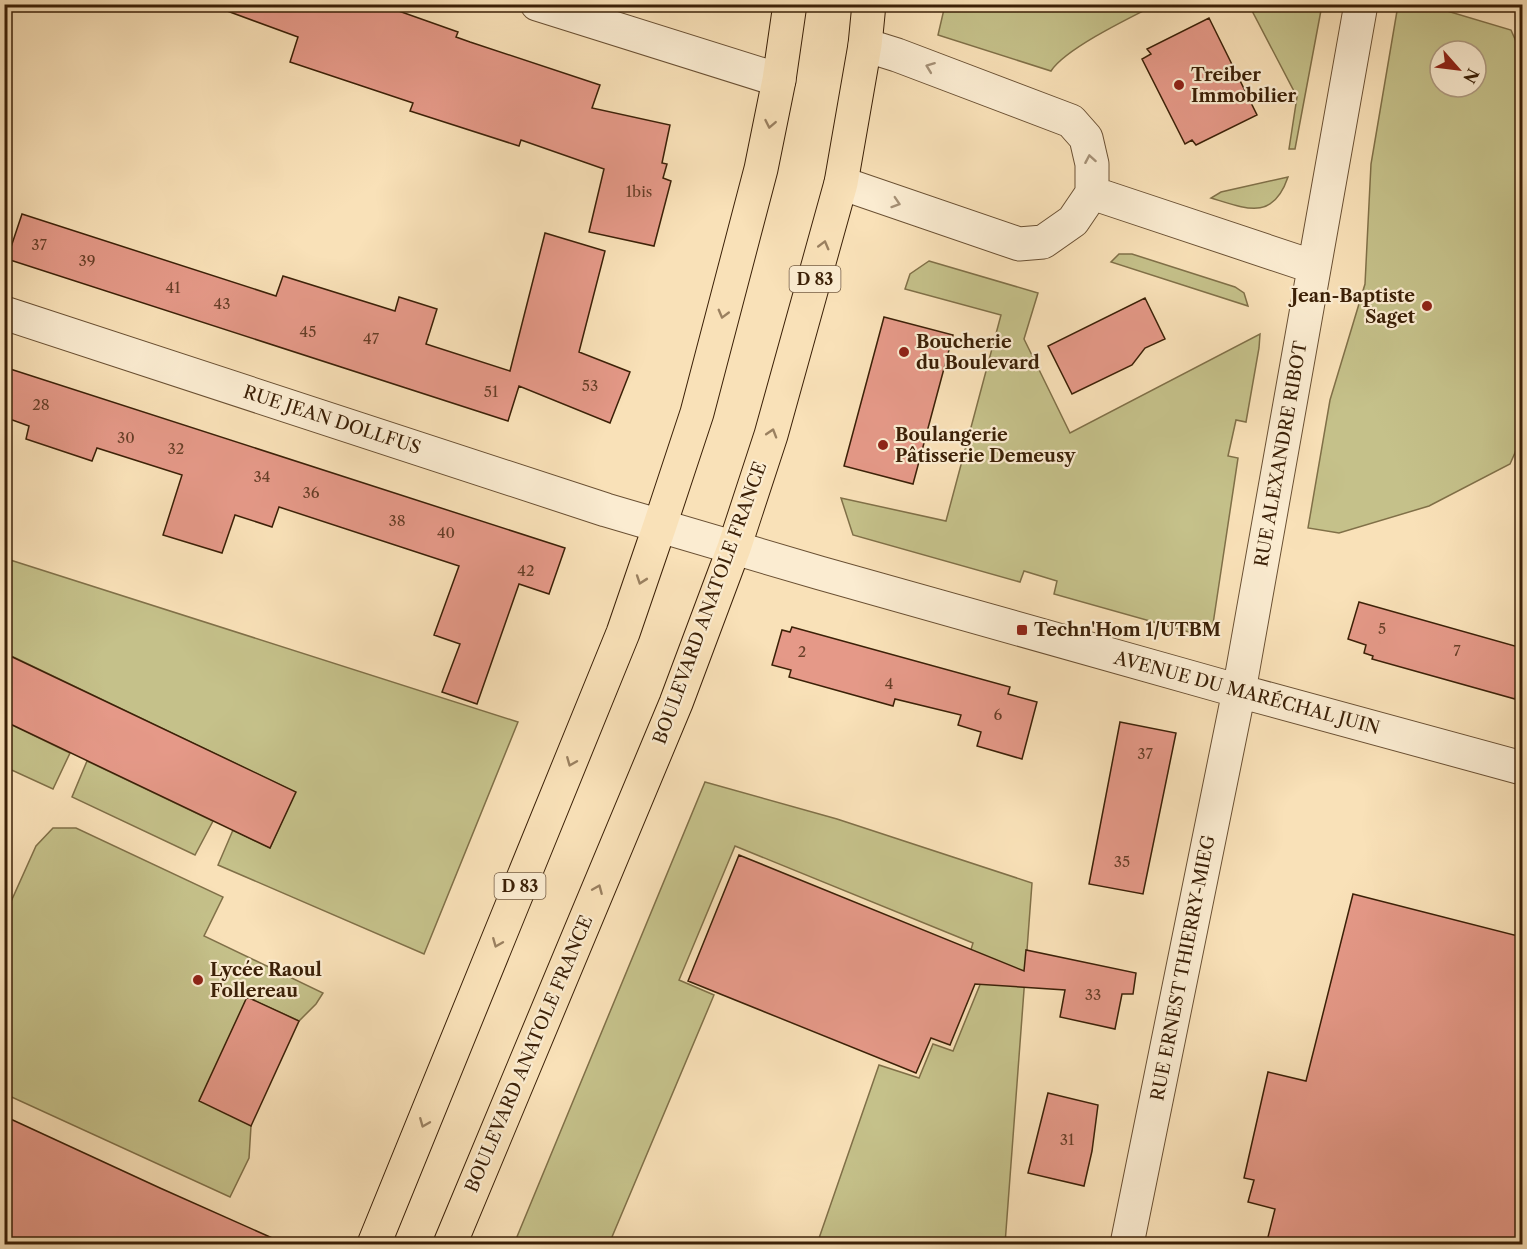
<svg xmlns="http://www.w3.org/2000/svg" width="1527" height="1249" viewBox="0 0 1527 1249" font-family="'Libre Caslon Text',serif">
<rect width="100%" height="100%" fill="#f9e1b8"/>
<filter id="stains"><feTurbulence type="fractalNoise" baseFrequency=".00333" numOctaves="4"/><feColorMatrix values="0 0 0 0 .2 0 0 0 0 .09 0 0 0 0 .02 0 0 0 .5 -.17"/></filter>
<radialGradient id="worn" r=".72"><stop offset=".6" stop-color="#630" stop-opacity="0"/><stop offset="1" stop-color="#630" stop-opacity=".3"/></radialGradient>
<path fill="#c5c18a" stroke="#807048" stroke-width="1.5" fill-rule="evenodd" d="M945 5V4L1155 5C1129 18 1065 49 1051 71L938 35Z
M1249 5H1322L1295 149H1289L1297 97Z
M1398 5H1427L1511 30 1522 55V437L1510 464 1429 506 1339 533 1308 528 1330 400 1365 284 1371 164ZM1440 51H1476V87H1440Z
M1288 177C1273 221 1247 209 1211 198L1221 192Z
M1119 254H1132L1235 287 1244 293 1248 306 1111 262Z
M929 261 1038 293 1024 339 1070 433 1260 334 1259 348 1246 422 1236 420 1228 456 1238 458 1213 624 1207 630 1196 634 1054 594 1057 581 1024 571 1020 582 853 535 841 498 946 521 1001 315 905 289 910 274Z
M4 558 518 722 424 954 218 865 233 830 270 848 295 792 5 653Z
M4 721 70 753 53 789 5 767Z
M87 761 213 821 195 855 72 797Z
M705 782 837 819 1032 883 1005 1244H817L879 1065 919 1078 933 1044 953 1051 988 965 969 956 973 943 735 846 679 980 714 995 609 1244H514Z
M53 828H76L223 897 204 936 323 993 316 1004 299 1021 247 997 251 1126 249 1158 230 1197 5 1094V915L36 846Z"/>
<path fill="#e59988" stroke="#3b2007" stroke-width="1.5" d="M220 4H379L458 32 456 37 470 42 600 85 592 108 670 125 662 163 667 164 663 178 671 181 654 246 589 232 604 169 521 140 519 146 410 111 413 103 290 62 298 37 219 8Z
M1209 18 1257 115 1196 145 1192 140 1185 144 1142 59 1151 54 1147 49Z
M22 214 276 296 283 276 395 311 399 297 437 309 426 344 510 371 545 233 605 251 579 352 630 372 610 423 519 386 508 421 7 259Z
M1145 298 1165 339 1145 348 1132 365 1072 394 1048 346Z
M884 317 953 335 913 484 844 466Z
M4 367 565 548 549 594 519 584 477 704 442 692 460 644 434 635 459 566 279 507 272 527 235 515 222 553 163 535 182 475 97 448 92 461 26 439 29 426 4 417Z
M1359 602 1522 648V679L1515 699 1372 659 1373 656 1364 653 1366 645 1348 639Z
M792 627 1010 687 1008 694 1037 702 1022 759 977 746 981 732 958 725 961 715 895 699 893 706 789 677 791 670 772 665 782 630 790 632Z
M4 653 296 792 270 848 4 721Z
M1120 722 1176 733 1143 894 1089 884Z
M739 855 1024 971 1026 950 1136 973 1133 994H1122L1115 1029 1060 1017 1065 990 975 984 950 1045 931 1038 916 1073 688 981Z
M1353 894 1522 937V1245H1266L1275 1209 1248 1202 1254 1180 1244 1178 1268 1072 1306 1081Z
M247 997 299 1021 251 1126 199 1101Z
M1048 1093 1098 1105 1092 1151 1084 1186 1028 1173Z
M4 1116 160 1188 288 1245H4Z"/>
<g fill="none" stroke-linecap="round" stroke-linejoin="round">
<g stroke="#6a5033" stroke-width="35">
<path id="minor" d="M537 4 779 80
M841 183 1019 244 1043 242 1073 221 1092 193V164L1086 138 1071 121 897 55 865 45
M1092 193 1314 267
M4 313 606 510 820 573 1239 691 1522 768
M1127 1244 1239 691 1361 4"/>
</g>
<g stroke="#3b2007" stroke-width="35">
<path id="major" d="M374 1244 623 633 660 525 697 413 761 169 779 80 790 4
M450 1244 676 703 734 548 771 435 841 183 865 45 869 4"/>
</g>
<use href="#minor" stroke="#fbecd1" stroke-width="33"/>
<use href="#major" stroke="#f9e1b8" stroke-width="33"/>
</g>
<defs><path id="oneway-chevron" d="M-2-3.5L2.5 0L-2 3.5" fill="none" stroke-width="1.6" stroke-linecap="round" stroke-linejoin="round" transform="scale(1.5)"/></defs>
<g stroke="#a59076">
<use href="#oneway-chevron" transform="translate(930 67) rotate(-159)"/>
<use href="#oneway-chevron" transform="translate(1090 159) rotate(-100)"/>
<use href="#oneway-chevron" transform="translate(896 203) rotate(18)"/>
</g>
<g stroke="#9a8060">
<use href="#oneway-chevron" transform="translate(770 124) rotate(101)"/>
<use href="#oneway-chevron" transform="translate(824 245) rotate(-75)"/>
<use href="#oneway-chevron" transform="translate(723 314) rotate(105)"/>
<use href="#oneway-chevron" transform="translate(772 433) rotate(-73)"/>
<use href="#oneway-chevron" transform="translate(641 580) rotate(109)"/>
<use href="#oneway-chevron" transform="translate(571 762) rotate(112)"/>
<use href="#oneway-chevron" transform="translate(598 889) rotate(-67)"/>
<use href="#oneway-chevron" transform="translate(497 943) rotate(112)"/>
<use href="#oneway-chevron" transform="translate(424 1123) rotate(112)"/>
</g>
<g fill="#8f2418" stroke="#fbecd1" stroke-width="2">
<circle cx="1179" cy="85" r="6"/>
<circle cx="1427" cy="306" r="6"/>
<circle cx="904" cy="352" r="6"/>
<circle cx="883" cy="445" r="6"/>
<rect x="1016" y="624" width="12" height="12" rx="3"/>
<circle cx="198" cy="980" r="6"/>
</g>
<g text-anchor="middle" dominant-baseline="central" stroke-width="4.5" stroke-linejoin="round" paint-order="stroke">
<g font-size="15" fill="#663e27">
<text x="639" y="191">1bis</text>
<text x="39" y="244">37</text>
<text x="87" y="260">39</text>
<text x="173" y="287">41</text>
<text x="222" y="303">43</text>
<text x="308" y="331">45</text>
<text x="371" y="338">47</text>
<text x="590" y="385">53</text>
<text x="491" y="391">51</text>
<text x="41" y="404">28</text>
<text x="126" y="437">30</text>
<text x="176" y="448">32</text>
<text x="262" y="476">34</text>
<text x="311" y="492">36</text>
<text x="397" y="520">38</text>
<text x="446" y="532">40</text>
<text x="526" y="570">42</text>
<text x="1382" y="628">5</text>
<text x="1457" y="650">7</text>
<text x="802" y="651">2</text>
<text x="889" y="683">4</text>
<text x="998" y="714">6</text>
<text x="1145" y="753">37</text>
<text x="1122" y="861">35</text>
<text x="1093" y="994">33</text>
<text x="1067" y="1139">31</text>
</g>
<g fill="#fbecd1" stroke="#755d44" stroke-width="1.5">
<rect x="789.5" y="266" width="51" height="26" rx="4.5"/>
<rect x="494.5" y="873" width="51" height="26" rx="4.5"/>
</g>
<g font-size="16" font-weight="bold" fill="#3b2007">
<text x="815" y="279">D 83</text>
<text x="520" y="886">D 83</text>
</g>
<g font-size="18" font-weight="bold" fill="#3b2007" stroke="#fbecd1" text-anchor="start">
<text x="1191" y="75">Treiber<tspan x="1191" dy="21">Immobilier</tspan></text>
<text x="1415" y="296" text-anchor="end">Jean-Baptiste<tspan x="1415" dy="21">Saget</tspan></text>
<text x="916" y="342">Boucherie<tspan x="916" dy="21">du Boulevard</tspan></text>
<text x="895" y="435">Boulangerie<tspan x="895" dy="21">Pâtisserie Demeusy</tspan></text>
<text x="1034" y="630">Techn'Hom 1/UTBM</text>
<text x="210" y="970">Lycée Raoul<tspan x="210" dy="21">Follereau</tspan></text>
</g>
<g font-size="18" fill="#3b2007" stroke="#fbecd1">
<text transform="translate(332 420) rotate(18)">RUE JEAN DOLLFUS</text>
<text transform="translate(1281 454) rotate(-80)">RUE ALEXANDRE RIBOT</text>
<text transform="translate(710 603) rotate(-70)">BOULEVARD ANATOLE FRANCE</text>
<text transform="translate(1247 693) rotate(15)">AVENUE DU MARÉCHAL JUIN</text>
<text transform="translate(1183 968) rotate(-79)">RUE ERNEST THIERRY-MIEG</text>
<text transform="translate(529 1054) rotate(-67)">BOULEVARD ANATOLE FRANCE</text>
</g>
</g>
<rect width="1527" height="1249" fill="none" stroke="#f9e1b8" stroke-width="24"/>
<rect x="6" y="6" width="1515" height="1237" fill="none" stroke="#3b2007" stroke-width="3"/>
<rect x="12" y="12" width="1503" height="1225" fill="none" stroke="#3b2007" stroke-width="1.5"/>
<g transform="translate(1458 69) rotate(118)"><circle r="28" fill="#fbecd1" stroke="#ae9a80" stroke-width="1.5"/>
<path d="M0-4.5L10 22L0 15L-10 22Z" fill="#8f2418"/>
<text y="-9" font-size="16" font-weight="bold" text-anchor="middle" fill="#3b2007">N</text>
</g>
<rect width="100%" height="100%" filter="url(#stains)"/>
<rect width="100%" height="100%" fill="url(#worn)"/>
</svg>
